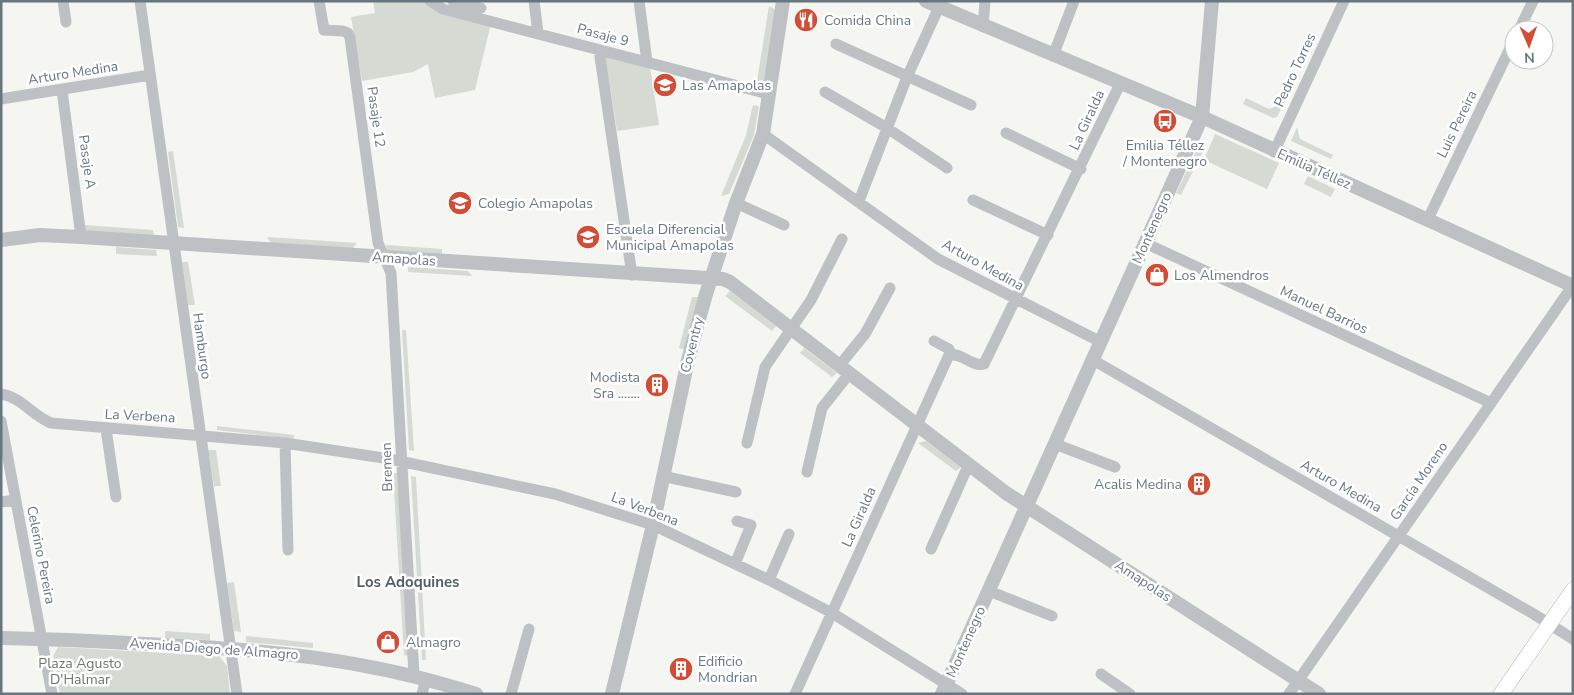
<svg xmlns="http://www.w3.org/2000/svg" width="1574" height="695" viewBox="0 0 1574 695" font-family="'Nunito Sans',sans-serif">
<rect width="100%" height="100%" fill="#f5f5f2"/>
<path fill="#d5dad2" d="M373 1H430L431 9 491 23 475 90 435 98 428 64 413 72 362 81 351 17 375 13Z
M769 6 776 10 763 87H756Z
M605 55 650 67 659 125 617 131Z
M1246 98 1269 109 1277 106 1280 98 1285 101 1277 117 1273 118 1243 104Z
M753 105 759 106 754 135 729 194 721 196 746 135Z
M1297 127 1300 139 1333 155 1331 159 1291 141Z
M1215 134 1279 163 1267 189 1204 160Z
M1201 141 1206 145 1181 195 1176 193Z
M173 151 184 228 178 227 168 152Z
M1308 176 1335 189 1331 197 1304 184Z
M84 225 153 230 154 236 84 231Z
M267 237 357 243 352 249 271 243Z
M386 245 442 249V255L387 251Z
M116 247 156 250 157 256 116 254Z
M182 262H188L195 305H188Z
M408 267 468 271 472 276 408 272Z
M730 291 776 326 772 331 725 296Z
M692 297H698L686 350 679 348Z
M402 330H406L414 451 409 450Z
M804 348 837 373 832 377 800 353Z
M217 426 294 435V439L217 430Z
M926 441 961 467 956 471 918 443Z
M208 450H216L221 486H214Z
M393 473H397L409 656 404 655Z
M411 476 416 477 426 660H422Z
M234 582 241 632 234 631 227 583Z
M165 631 210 634V640L165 638Z
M246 636 313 643V648L246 642Z
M58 647 219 656 227 666 230 694H60L53 656Z"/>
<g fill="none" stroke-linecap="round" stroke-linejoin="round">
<g stroke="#afb5b8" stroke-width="16">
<path id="secondary" d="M1501 694 1573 590"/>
</g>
<path stroke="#bdc1c4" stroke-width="11" d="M63 1 66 22
M140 1 237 694
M319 1 324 30 343 31 348 33 350 38 378 243 391 273 414 675
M430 1 443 9 769 94
M453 1 481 8
M534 1 538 33
M639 1 647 62
M983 27 985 1
M1519 30 1533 1
M836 44 971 105
M599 50 632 275
M1053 56 1074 1
M62 90 81 237
M825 92 887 128 947 168
M1 99 150 75
M1006 133 1081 169
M763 134 938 259 1101 342
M1274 152 1344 1
M973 200 1048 235
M859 201 907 77 939 7
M736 203 784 225
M1427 221 1514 40
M1145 243 1491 403
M934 341 949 349 951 354
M1093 360 1532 613 1573 639
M839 366 865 334 890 288
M1 394C21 397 33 416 51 423L285 443 390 459 555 494 653 525 769 580 832 613 962 694
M1 421 52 694
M106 429 116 497
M285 443 288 550
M747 443 765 367 811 300 842 239
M1055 444 1115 467
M807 472 822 408 849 374
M662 476 736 492
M1 502 15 500
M931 549 968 466
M735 564 751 525 737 521
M769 580 789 534
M989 591 1052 616
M1101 674 1130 694
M422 694 426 678
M511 694 529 629
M795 694 949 355C962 352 971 367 984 364L1120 84
M1289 694 1573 285"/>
<path stroke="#bdc1c4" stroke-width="14" d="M926 1 1202 117 1573 286
M1 240 40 235 81 237 723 279 730 282 1006 493 1319 694
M1 638C49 639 98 641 146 644 261 649 365 658 476 694
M612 694 653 525 688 360 706 294 736 203 763 134 783 1
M942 694 1202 117 1212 1"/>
<use href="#secondary" stroke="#fff" stroke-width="15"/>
</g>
<defs>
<g id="restaurant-disc" transform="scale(1.25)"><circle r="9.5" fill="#d14d36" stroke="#fff"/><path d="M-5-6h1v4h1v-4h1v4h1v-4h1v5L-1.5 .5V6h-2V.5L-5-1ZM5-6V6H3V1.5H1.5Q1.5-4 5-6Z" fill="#fff"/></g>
<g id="school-disc" transform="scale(1.25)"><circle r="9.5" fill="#d14d36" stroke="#fff"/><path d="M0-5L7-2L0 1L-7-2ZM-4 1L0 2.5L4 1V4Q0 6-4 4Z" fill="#fff"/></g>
<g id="bus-disc" transform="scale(1.25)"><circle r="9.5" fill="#d14d36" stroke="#fff"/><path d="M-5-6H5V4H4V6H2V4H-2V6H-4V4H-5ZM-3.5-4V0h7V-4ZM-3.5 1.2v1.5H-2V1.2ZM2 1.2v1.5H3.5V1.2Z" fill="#fff"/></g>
<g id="shop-disc" transform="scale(1.25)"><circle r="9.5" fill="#d14d36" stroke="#fff"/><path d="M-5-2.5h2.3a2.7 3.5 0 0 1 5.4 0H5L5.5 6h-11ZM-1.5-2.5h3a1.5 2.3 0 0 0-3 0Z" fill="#fff"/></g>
<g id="building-disc" transform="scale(1.25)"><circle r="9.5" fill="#d14d36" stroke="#fff"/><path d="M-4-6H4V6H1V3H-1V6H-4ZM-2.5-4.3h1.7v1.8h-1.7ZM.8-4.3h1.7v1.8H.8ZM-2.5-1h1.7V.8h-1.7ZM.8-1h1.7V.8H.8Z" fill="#fff"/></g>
</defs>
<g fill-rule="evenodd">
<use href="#restaurant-disc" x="806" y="20"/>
<use href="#school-disc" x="665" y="85"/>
<use href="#bus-disc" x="1165" y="121"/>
<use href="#school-disc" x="460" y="203"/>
<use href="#school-disc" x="588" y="237"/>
<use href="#shop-disc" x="1157" y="275"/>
<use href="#building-disc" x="657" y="385"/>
<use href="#building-disc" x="1199" y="484"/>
<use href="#shop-disc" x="388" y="642"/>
<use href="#building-disc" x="681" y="669"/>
</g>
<g text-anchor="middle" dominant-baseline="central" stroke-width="5" stroke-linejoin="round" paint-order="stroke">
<g font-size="14" fill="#677780" stroke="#fff" text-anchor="start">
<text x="824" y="20">Comida China</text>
<text x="682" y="85">Las Amapolas</text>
<text x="1165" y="145" text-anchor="middle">Emilia Téllez<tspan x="1165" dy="16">/ Montenegro</tspan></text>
<text x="478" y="203">Colegio Amapolas</text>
<text x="606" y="229">Escuela Diferencial<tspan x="606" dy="16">Municipal Amapolas</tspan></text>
<text x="1174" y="275">Los Almendros</text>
<text x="640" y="377" text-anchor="end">Modista<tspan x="640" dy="16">Sra .......</tspan></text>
<text x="1182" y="484" text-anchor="end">Acalis Medina</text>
<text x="406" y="642">Almagro</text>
<text x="698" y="661">Edificio<tspan x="698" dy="16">Mondrian</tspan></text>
</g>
<g font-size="14" fill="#677780" stroke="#fff">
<text transform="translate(603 35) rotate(15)">Pasaje 9</text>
<text transform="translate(1295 70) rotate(-65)">Pedro Torres</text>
<text transform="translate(73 73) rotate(-9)">Arturo Medina</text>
<text transform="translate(376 117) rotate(82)">Pasaje 12</text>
<text transform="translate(1087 120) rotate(-65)">La Giralda</text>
<text transform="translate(1457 124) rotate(-64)">Luis Pereira</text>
<text transform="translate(87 162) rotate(82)">Pasaje A</text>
<text transform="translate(1314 169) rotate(24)">Emilia Téllez</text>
<text transform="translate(1152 228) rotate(-66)">Montenegro</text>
<text transform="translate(404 259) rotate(4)">Amapolas</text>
<text transform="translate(983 265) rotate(29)">Arturo Medina</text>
<text transform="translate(1324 310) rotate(25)">Manuel Barrios</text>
<text transform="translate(692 345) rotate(-76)">Coventry</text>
<text transform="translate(202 346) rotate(82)">Hamburgo</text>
<text transform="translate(140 416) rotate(3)">La Verbena</text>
<text transform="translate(387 467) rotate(-92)">Bremen</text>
<text transform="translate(1419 481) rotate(-56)">García Moreno</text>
<text transform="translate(1341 486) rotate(30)">Arturo Medina</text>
<text transform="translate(645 509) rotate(21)">La Verbena</text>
<text transform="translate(859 517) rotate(-66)">La Giralda</text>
<text transform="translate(41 555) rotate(79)">Celerino Pereira</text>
<text transform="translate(1143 581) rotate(33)">Amapolas</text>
<text transform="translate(966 642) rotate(-66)">Montenegro</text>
<text transform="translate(214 649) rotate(4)">Avenida Diego de Almagro</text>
</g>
<g font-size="14" fill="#6b7865" stroke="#fff">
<text x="80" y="663">Plaza Agusto<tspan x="80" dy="16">D'Halmar</tspan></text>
</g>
<g font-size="15" font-weight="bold" fill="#546066" stroke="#fff">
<text x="408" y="582">Los Adoquines</text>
</g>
</g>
<rect width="1574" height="695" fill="none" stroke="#677780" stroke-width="5"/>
<g transform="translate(1529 45) rotate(178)"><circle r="24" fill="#ffffff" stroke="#c2c9cc"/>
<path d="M0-4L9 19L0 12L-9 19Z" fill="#d14d36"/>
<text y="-8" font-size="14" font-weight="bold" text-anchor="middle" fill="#677780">N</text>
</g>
</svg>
